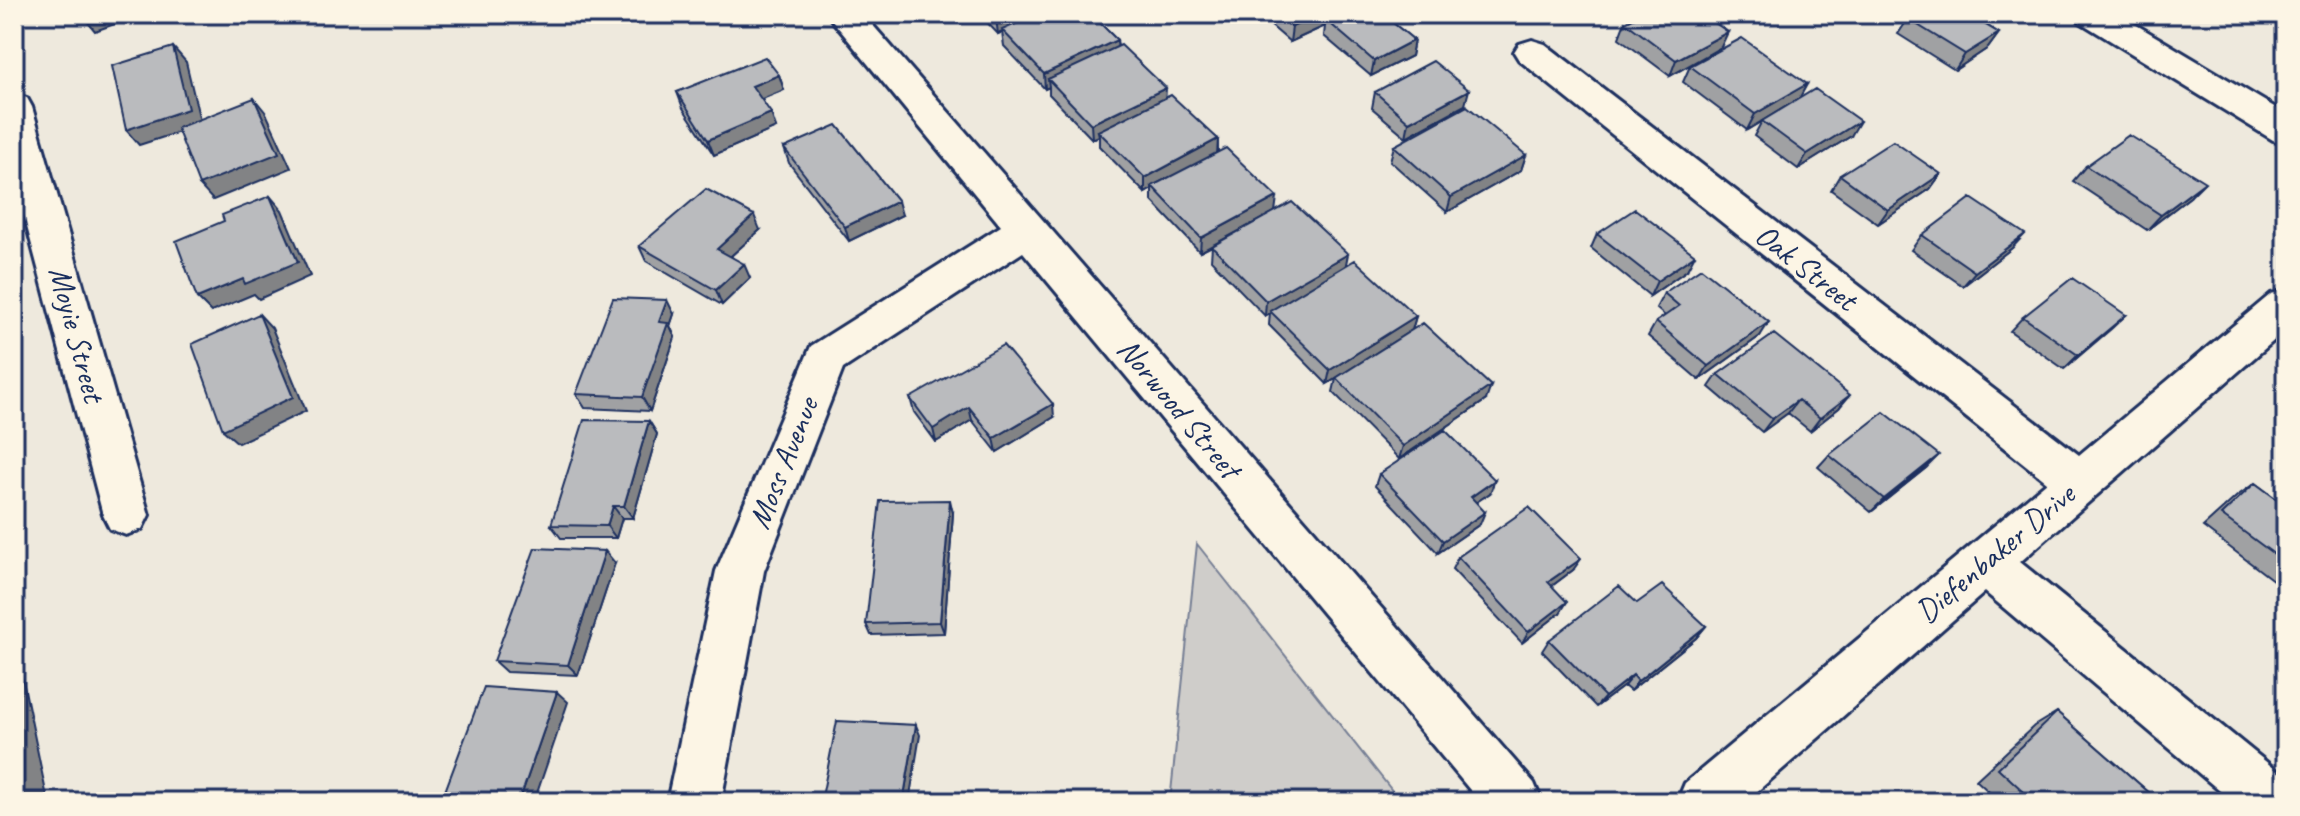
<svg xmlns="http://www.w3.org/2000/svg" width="2300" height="816" viewBox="0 0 2300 816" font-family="Caveat,sans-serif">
<rect width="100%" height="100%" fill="#eee9dd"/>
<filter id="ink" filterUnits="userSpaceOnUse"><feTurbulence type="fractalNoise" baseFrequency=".0125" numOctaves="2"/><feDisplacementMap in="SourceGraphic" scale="16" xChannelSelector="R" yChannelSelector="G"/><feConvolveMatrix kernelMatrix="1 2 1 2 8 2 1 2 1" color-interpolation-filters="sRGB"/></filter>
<g filter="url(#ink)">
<path fill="#cfcdca" stroke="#757e94" stroke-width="2" d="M1197,544L1401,802H1170Z"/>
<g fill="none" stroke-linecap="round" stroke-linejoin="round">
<g stroke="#1b2f5e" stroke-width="6">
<path id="street" d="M827,14H863L1534,783L1542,802H1480L1023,252L843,369L764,571L721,802H667L716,571L811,346L1001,226Z
M2075,14H2118L2286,114V144L2273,140L2080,22Z
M1532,40L1545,44L2079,455L2271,294L2286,290V330L2020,562L2286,778V802H2233L1985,592L1745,802H1677L1685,783L2047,482L1519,60L1514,52L1519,44Z
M14,94L27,98L32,107L149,515L142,529L126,535L110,529L103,515L14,177Z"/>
</g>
<use href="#street" fill="#fcf5e5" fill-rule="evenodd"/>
</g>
<path fill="#a0a1a3" stroke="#1b2f5e" stroke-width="2" d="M979,14H1091L1117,40L1118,47L1165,97L1218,139V153L1275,211L1346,266L1416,316L1412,330L1486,400L1399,459L1333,392L1336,379L1327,384L1269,325L1270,312L1265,316L1211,260L1212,246L1200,252L1152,201V189L1145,193L1099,146V136L1092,139L1049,94V87L1045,89L1004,46L1002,32L998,34Z
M1263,14H1382L1414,40L1411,56L1371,76L1324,36L1325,26L1290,42L1262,18Z
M1594,14H1612L1602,20Z
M2265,14H2286V26Z
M1908,19L1980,21L1999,33L1988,48L1955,70L1898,34Z
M1625,22L1721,47L1670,76L1619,38Z
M1690,66L1807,84L1799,98L1851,136L1798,169L1754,136L1762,121L1747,130L1683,82Z
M779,75L784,90L762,99L776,128L714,155L683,108L677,92Z
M1375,92L1465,105L1406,137L1372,108Z
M1394,146L1526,155L1521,170L1447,212L1390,161Z
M784,148L902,215L849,241L789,163Z
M2086,166L2190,197L2147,230L2073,181Z
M1941,174L1930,189L1878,224L1831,190L1840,175Z
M760,230L731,256L750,278L722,305L646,261L639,246Z
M1597,234L1687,270L1650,296L1591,248Z
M1922,235L2012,248L1963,286L1911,250Z
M1664,293L1760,336L1699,380L1648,336L1656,322L1665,316L1656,308Z
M674,314L670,326L675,337L650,411L585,408L576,394Z
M2126,315L2064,369L2010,331L2023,317Z
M1718,374L1839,408L1810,431L1788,413L1762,432L1709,387Z
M910,398L1054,417L997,452L972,420L936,442L914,412Z
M649,421L657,434L633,518H622L616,538H561L551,525Z
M1829,455L1926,468L1871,512L1818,467Z
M1379,474L1490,493L1476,502L1480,524L1438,553L1375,486Z
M2255,483L2286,506V590L2203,527L2237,496Z
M953,513L944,633L871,635L866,624Z
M1458,557L1573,570L1552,586L1560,613L1522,643L1452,569Z
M615,563L578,675L506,672L494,661Z
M1637,603L1706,626L1696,638L1630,691L1624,686L1596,707L1542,651L1549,640Z
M2057,712L2160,802H2000L1976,780L2034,726Z"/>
<path fill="#828385" stroke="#1b2f5e" stroke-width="2" d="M85,14H143L95,31L82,15Z
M1006,14H1042L998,34L996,18Z
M1319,14H1350L1326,20L1325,26L1290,42L1292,27Z
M1604,14H1612L1602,20Z
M1980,14H1985L1978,24L1974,18Z
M1728,32L1721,47L1670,76L1676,60Z
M1999,33L1988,48L1955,70L1965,54Z
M1117,40L1118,55L1048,79L1049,87L1045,89L1044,74Z
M1414,40L1411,56L1371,76L1374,61Z
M173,47L186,62L201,125L139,145L126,130Z
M779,75L784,90L757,101L752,86Z
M1807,84L1799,99L1747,130L1755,114Z
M1166,88L1165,104L1098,131L1099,136L1092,139L1091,124Z
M1469,90L1465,105L1406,137L1409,122Z
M254,98L266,113L291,168L213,200L199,185Z
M771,113L776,128L714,155L708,140Z
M1860,121L1851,136L1798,169L1807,154Z
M1218,139L1217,155L1152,186V189L1145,193V178Z
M1526,155L1521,170L1447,212L1451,197Z
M1941,174L1930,189L1878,224L1888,210Z
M2205,182L2190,197L2147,230L2161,215Z
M270,196L282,210L310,276L259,299L254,294L211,312L197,298L243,279Z
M1277,197L1275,212L1200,252L1201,238Z
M898,201L902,215L849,241L845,227Z
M754,215L760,230L723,263L717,249Z
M2025,234L2012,248L1963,286L1975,272Z
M1348,254L1345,269L1265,316L1266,301Z
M1695,255L1687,270L1650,296L1657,281Z
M744,264L750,278L722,305L716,290Z
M667,300L674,314L670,326L675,337L650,411L642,397L659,322Z
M259,314L272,328L306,411L238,443L223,430Z
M2126,315L2111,329L2064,369L2078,355Z
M1416,316L1412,330L1327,384L1330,370Z
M1769,322L1760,336L1699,380L1708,366Z
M1491,386L1486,400L1399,459L1403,446Z
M1850,395L1839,408L1810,431L1820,418Z
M1798,400L1788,413L1762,432L1772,419Z
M1053,404L1054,417L997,452L994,438Z
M969,407L972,420L936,442L933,429Z
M649,421L657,434L633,518L624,506Z
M1939,455L1926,468L1871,512L1884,499Z
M1495,480L1490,493L1466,509L1471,497Z
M950,500L953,513L944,633L940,622Z
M613,506L622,518L616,538L607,526Z
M1485,512L1480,524L1438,553L1443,541Z
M605,551L615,563L578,675L568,665Z
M1581,559L1573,570L1541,594L1548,582Z
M1567,602L1560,613L1522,643L1528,632Z
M1706,626L1696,638L1630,691L1638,681Z
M14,637L48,802H14Z
M1633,675L1624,686L1596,707L1605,697Z
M557,692L568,702L534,802H519Z
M916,725L920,735L909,802H903Z"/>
<path fill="#babbbe" stroke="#1b2f5e" stroke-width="2" d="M992,14H1006L996,18Z
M1039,14H1091L1117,40L1044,74L1002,30Z
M1277,14H1319L1292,27Z
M1339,14H1382L1414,40L1374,61L1326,20Z
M1641,14H1702L1728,32L1676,60L1625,22Z
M1916,14H1980L1974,18L1999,33L1965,54L1908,19Z
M1742,38L1807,84L1755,114L1690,66Z
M1121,45L1166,88L1091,124L1048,79Z
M173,47L188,109L126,130L112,66Z
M765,57L779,75L752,86L771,113L708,140L677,92Z
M1433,61L1469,90L1409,122L1375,92Z
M1815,89L1860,121L1807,154L1762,121Z
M1171,95L1218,139L1145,178L1098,131Z
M254,98L279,153L199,185L177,128Z
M1467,106L1526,155L1451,197L1394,146Z
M837,125L898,201L845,227L784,148Z
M2129,135L2205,182L2161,215L2086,166Z
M1893,141L1941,174L1888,210L1840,175Z
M1226,148L1277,197L1201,238L1152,186Z
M706,189L754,215L717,249L744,264L716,290L639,246Z
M270,196L298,262L245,284L243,279L197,298L176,241L224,221L222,215Z
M1971,198L2025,234L1975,272L1922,235Z
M1292,202L1348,254L1266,301L1212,246Z
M1635,209L1695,255L1657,281L1597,234Z
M1355,260L1416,316L1330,370L1270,311Z
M1701,268L1769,322L1708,366L1656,322L1679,306L1664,293Z
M2072,278L2126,315L2078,355L2023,317Z
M613,298L667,300L659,322L668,323L642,397L576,394Z
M259,314L293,397L223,430L192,344Z
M1423,323L1491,386L1403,446L1336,378Z
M1774,334L1850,395L1820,418L1798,400L1772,419L1718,374Z
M1003,345L1053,404L994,438L969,407L933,429L910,398Z
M1884,412L1939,455L1884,499L1829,455Z
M584,420L649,421L624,506H613L607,526L551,525Z
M1445,430L1495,480L1471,497L1485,512L1443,541L1379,474Z
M2255,483L2286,506V563L2221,515Z
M950,500L940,622L866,624L880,501Z
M1529,507L1581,559L1548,582L1567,602L1528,632L1458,557Z
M535,548L605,551L568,665L494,661Z
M1662,585L1706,626L1638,681L1633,675L1605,697L1549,640L1619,586L1637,603Z
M484,687L557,692L519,802H441Z
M2057,712L2160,802H2035L1998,768Z
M837,721L916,725L903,802H821Z
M14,764L19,790L14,792Z"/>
</g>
<g text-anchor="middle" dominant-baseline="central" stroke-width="6" stroke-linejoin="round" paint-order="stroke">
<g font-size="32" fill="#1b2f5e" stroke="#fcf5e5">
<text transform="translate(1806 267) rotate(38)">Oak Street</text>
<text transform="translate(77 334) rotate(75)">Moyie Street</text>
<text transform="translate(1179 408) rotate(50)">Norwood Street</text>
<text transform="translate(783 463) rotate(-68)">Moss Avenue</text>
<text transform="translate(1995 553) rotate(-40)">Diefenbaker Drive</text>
</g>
</g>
<rect width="2300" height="816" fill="none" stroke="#fcf5e5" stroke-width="48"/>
<rect x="24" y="24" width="2252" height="768" fill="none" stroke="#1b2f5e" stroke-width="3" filter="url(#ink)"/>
</svg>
